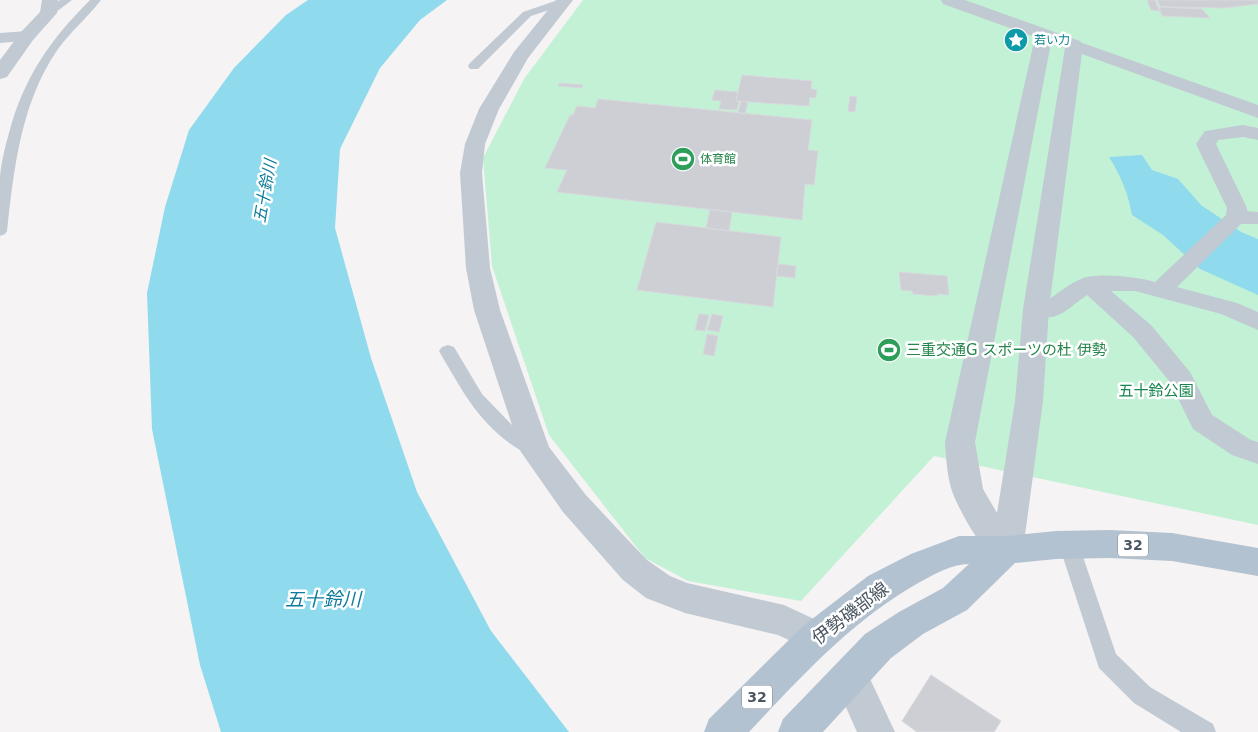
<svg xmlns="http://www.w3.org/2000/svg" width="1258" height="732" viewBox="0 0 1258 732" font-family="'DejaVu Sans','Noto Sans JP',sans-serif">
<rect width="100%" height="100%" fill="#f5f3f3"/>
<path fill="#c3f1d5" d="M583,0H1258V525L934,456L801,601L688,581L645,558L549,435L492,266L483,158L524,79Z"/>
<path fill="#90daee" d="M308,0H447L420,20L380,68L340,149L335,228L371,358L417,492L491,631L569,732H221L200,665L152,429L147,293L165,207L189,130L234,68L286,15Z
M1142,155L1152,170L1178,179L1201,205L1241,232L1258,239V295L1200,269L1163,235L1132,215C1128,193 1121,176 1109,157Z"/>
<path fill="#cdcfd5" stroke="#d7d9de" d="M1147,0H1155L1160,11L1151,10Z
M1157,0H1258V4L1225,8L1172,7L1160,6Z
M1159,7L1202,9L1210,18L1162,16Z
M742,75L812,81L811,89L817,90L816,98L810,97L809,106L736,101Z
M559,83L583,85L582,88L558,86Z
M715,90L738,92L736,101H739L737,110L719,109L721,101L712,100Z
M850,96L857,97L855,112L848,111Z
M598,99L812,120L808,150L818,151L814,185L805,184L802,220L557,192L567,170L545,168L570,115H573L577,106L595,108Z
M741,101L748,102L745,114L738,113Z
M710,209L732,212L729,231L706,228Z
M656,222L781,237L773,307L637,290Z
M778,264L796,266L795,278L776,276Z
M899,272L947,276L949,295L937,294V296L913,294L912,291L901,290Z
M699,314L709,315L705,331L695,330Z
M712,314L723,316L719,332L707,330Z
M707,334L718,336L714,356L703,354Z
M931,675L1001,721L994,732H917L902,721Z"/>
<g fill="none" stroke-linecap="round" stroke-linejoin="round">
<path fill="#c1cad2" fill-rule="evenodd" d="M60,0H72L52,15H44L43,13L44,11Z
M90,0H101C88,17 71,31 58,49C21,102 14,168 7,231L5,234L0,236C0,216 0,197 0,178C1,163 5,147 9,133C24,77 50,40 90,0Z
M558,0H567L568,2L567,4L531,16L478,69H470L468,66L470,63L523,12Z
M448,345L454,347L482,394L512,425L543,446L546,451L543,456C531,460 525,453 515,447C477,421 462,390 439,351L442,347Z
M1069,536L1076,539L1079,545L1116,654L1150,687L1213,724L1216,732H1181L1134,703L1099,668L1059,545L1062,539Z"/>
<path fill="#c1cad2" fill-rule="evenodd" d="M1243,125L1258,128V140L1243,137L1218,140L1216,144L1247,208V211L1258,212V224H1241L1177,287L1237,303L1258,312V330L1221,314L1135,291H1111L1151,325L1190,372L1212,415L1251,440L1258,442V464L1232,455L1193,429L1170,382L1133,337L1087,295C1063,312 1058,323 1028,315L1024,309L1028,303L1036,301L1044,303C1056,295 1068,284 1081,279C1097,272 1138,277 1155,282L1226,215L1227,208L1196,144L1205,131Z"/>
<path fill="#c1cad2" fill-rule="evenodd" d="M42,0H58L57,13L33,40L7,77L0,79V60L21,32L40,12Z
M556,0H573L528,58L499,109L485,144L482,173L490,268L500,310L549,447L585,494L626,538L647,560L670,576L687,583L784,605L829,626L834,637L829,648L816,653L778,635L685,613L646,598L623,580L563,512L521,452L474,310L466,268L460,173L465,144L479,109L514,52Z
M1074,40L1258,105V118L1068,49L1065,45L1068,41Z
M850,659L863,664L895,732H857L832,676L837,664Z"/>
<path fill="#c1cad2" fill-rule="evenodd" d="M941,0H965L1080,41L1083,45L1049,309L1043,401L1023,550L1019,560C1010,563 1005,565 997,560C982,552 956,505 951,488C947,473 946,458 945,442L1035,37L943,4ZM1051,43L1065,48L1023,309L1015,401L997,513L983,489L975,442Z
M27,31L33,32L36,36L33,40L0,43V33Z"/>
<path fill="#b3c2d1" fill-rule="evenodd" d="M1110,530L1172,533L1258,548V576L1172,561L1110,558L1056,559L1015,563L967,610L923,634L891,658L823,732H778L783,719L865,634L899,612L943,588L969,564C952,564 935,574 920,582C852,620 802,676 749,732H704L709,719L803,626L868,576L911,554L959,536H1007L1056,531Z"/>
</g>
<defs>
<g id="sight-disc" transform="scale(1.25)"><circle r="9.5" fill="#0f9aa8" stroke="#fff"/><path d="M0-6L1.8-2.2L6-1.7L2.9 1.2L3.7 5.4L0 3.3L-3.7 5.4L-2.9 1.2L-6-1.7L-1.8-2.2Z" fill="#fff"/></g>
<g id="stadium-disc" transform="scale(1.25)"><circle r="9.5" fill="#2e9e5b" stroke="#fff"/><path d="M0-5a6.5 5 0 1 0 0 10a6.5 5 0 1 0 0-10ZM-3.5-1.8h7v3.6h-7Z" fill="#fff"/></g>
</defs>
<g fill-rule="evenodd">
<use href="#sight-disc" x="1016" y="40"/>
<use href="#stadium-disc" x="683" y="159"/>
<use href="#stadium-disc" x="889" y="350"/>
</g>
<g text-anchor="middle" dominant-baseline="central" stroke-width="5" stroke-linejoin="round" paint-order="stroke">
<g font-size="12" fill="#0d838f" stroke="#fff" text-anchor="start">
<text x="1034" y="40">若い力</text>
</g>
<g font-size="12" fill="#27864d" stroke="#fff" text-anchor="start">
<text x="700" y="159">体育館</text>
</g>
<g fill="#fff" stroke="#808990" stroke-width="1">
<rect x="1118" y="533.5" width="30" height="23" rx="4"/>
<rect x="742" y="685.5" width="30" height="23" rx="4"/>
</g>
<g font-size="14" font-weight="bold" fill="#4a5661">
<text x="1133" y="545">32</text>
<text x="757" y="697">32</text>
</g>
<g font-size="15" fill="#27864d" stroke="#fff" text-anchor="start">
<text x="906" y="350">三重交通G スポーツの杜 伊勢</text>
</g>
<g font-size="15" fill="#17864f" stroke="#fff">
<text x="1156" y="391">五十鈴公園</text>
</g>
<g font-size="16" font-style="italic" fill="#0c7c9b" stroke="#fff">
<text transform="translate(265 191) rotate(-80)">五十鈴川</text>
</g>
<g font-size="18" fill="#4a5661" stroke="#fff">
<text transform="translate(850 613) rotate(-37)">伊勢磯部線</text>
</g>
<g font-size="19" font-style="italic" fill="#0c7c9b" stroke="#fff">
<text x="323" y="599">五十鈴川</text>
</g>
</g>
</svg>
